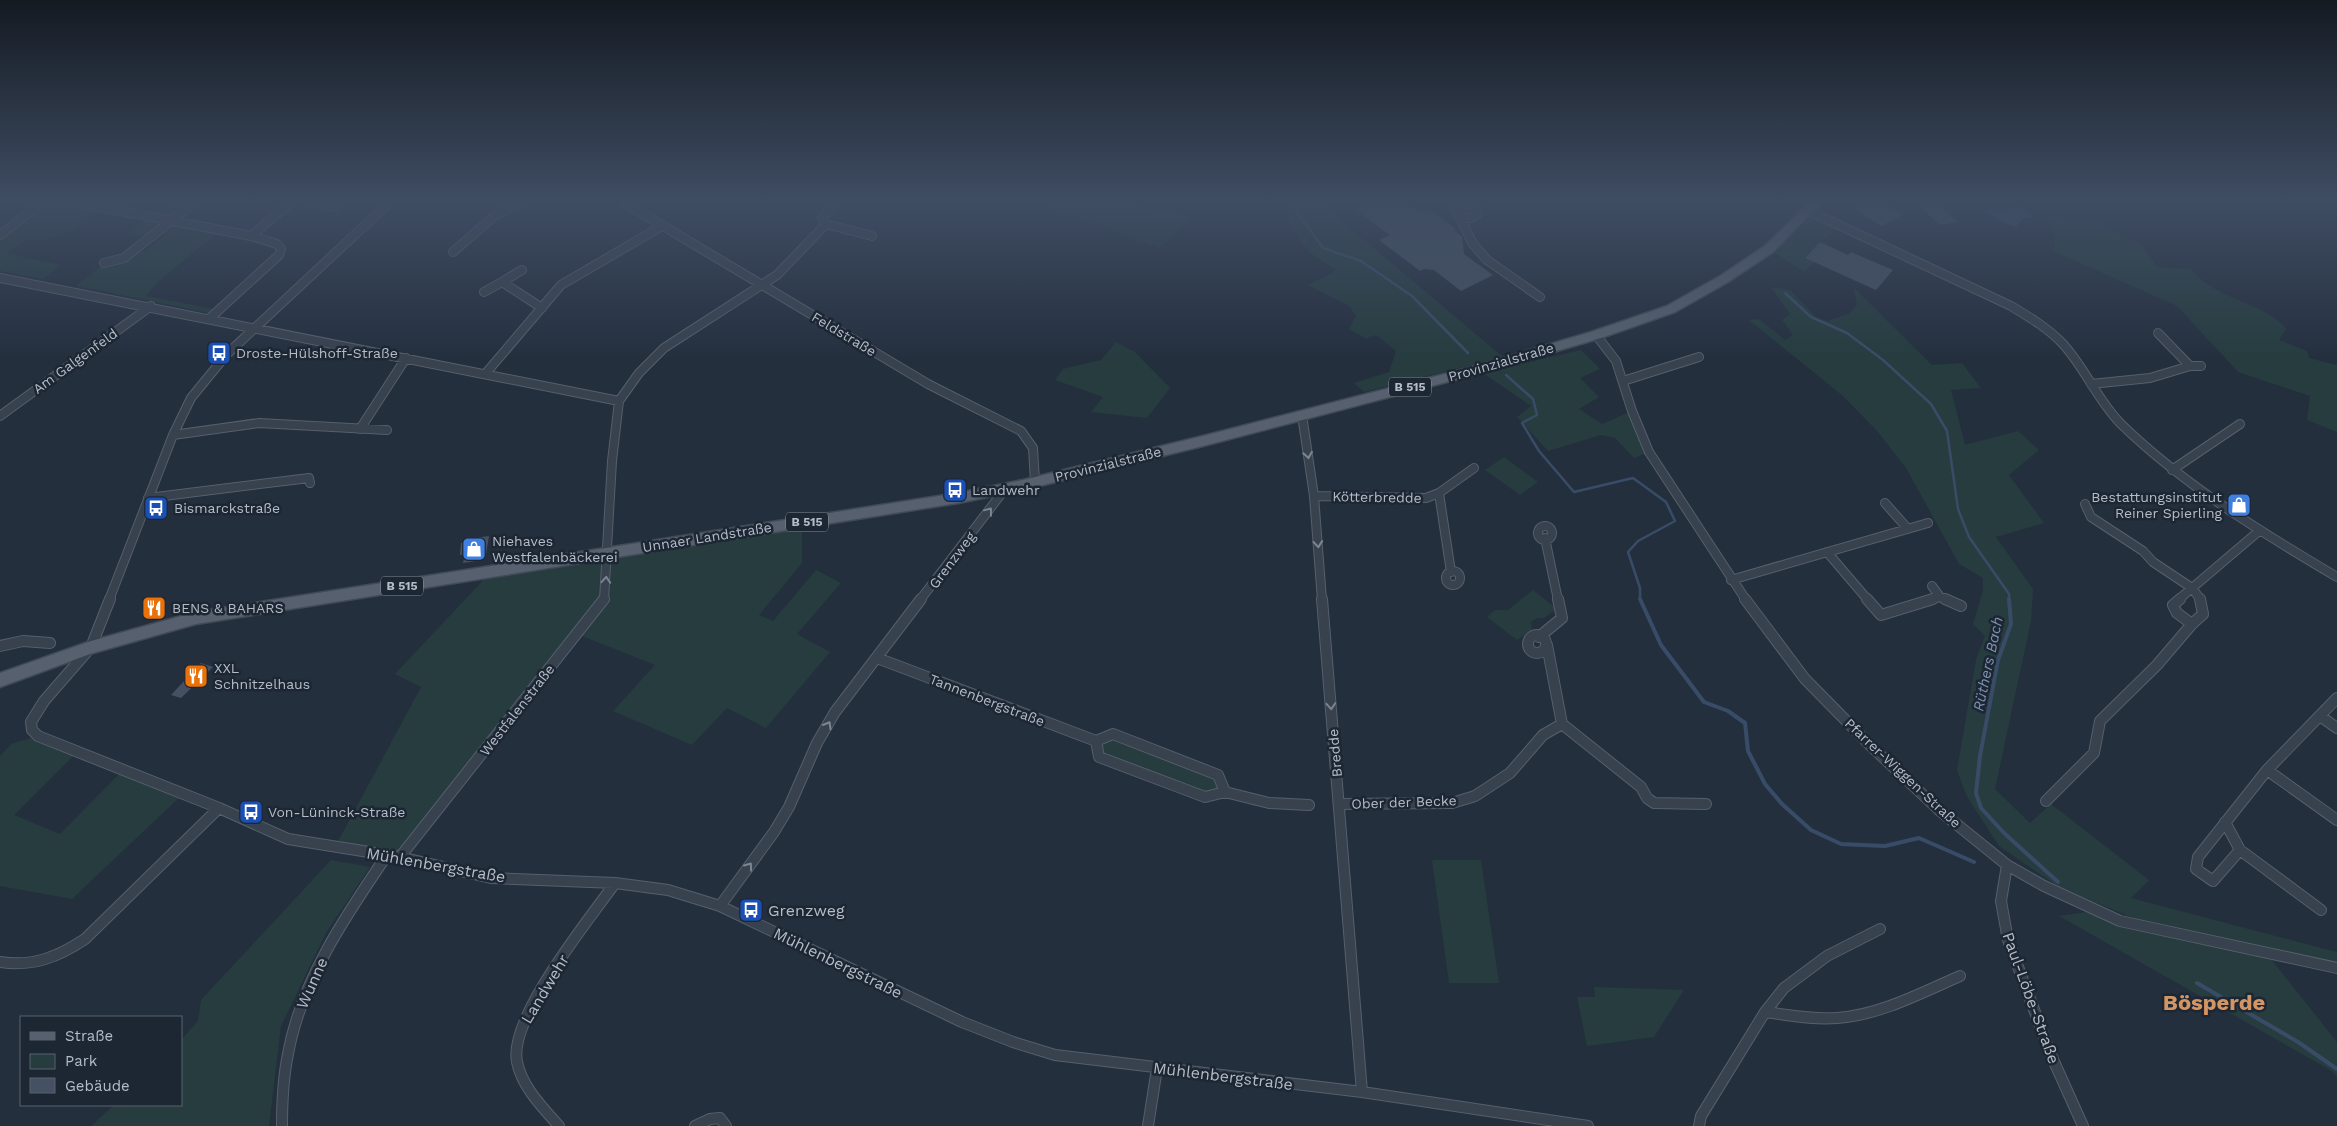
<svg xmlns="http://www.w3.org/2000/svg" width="2337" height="1126" viewBox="0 0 2337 1126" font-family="'Work Sans',sans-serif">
<rect width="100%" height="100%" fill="#242f3e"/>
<path fill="#263c3f" d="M43,202H108C83,222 60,245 25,239L7,253L61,265L43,279L0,271V235Z
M170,202L190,206L149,238L126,234Z
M1035,202H1132L1193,218L1160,248Z
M1288,202H1333L1326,208L1502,356L1511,366L1581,350L1600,369L1580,378L1599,397L1579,409L1602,424L1632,411L1649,452L1634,458L1615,438L1601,435L1548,451L1517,417L1531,406L1471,365L1364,392L1354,383L1389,372L1396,351L1376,335L1366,339L1349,329L1356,316L1349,306L1308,285L1337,270L1310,253L1289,224Z
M1807,210L1839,226L1805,257L1814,262L1804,272L1769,249Z
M2045,216L2100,221L2119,235L2140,243L2157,267L2191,269C2218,302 2266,302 2286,329L2279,340L2307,351L2309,358L2337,365V432L2307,420L2310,396L2238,372L2177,306L2053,251C2058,236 2056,229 2045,216Z
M182,222L220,230L159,281L146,296L219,310L214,314L76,286C95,271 120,247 145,251Z
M1771,287L1790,290L1817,318L1828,321L1850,313L1857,305L1854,288L1932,365L1962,363L1981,388L1951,390L1965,445L2018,431L2039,450L2009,475L2044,523L1996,537L2033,589L2031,621L1995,789L2030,823L2051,804L2149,880L2131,898L2337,952V968L2267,954L2337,1042V1077L2332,1071L2059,916L2099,910L2136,919L2060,888L1999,846L1966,795L1957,770L1976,660L1985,636L1973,624L1983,591V578L1959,564L1906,468L1878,432L1843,396L1749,320L1759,319L1785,340L1793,335L1782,320L1790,314Z
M1116,342L1135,352L1170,388L1147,418L1091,412L1103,397L1055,380L1063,369L1101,360Z
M1504,457L1538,482L1520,495L1485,470Z
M802,523V563L759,615L773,621L816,570L841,583L797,634L830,652L766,728L727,708L692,745L613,711L655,665L577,634L400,857L335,847L421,687L395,674L491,572Z
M1533,590L1557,609L1544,618H1537L1531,622L1532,629L1517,640L1487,617L1495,610H1508Z
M38,736L77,752L14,815L60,834L123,770L183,794L72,899L0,886V756L11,744Z
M1113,737L1216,776L1222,791L1205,795L1102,755L1100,742Z
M331,860L370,867L326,933L281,1026L269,1126H91L114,1105H181V1040L198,1021L201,1000Z
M1432,860H1481L1499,983H1449Z
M1594,987L1684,990L1654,1037L1587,1046L1577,997H1595Z"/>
<path fill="#394c67" d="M2019,206L2033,217L2023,218L2016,227L2002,222L1986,211L2001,212Z"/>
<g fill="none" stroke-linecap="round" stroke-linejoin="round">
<path stroke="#394c67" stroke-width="2.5" d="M1290,202L1323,248L1361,261L1412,296L1468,353
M1785,293L1811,317L1847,333L1883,360L1931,404L1947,431L1958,509L1969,537L2009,594V600
M1506,375L1533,399L1537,415L1522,423L1539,451L1574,492L1633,478L1666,502L1675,521L1638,541L1628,552L1640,588V600"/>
<path stroke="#394c67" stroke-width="4" d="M1640,599L1661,645L1704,702L1728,711L1745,723L1748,751L1765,784L1782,804L1811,830L1841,844L1885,846L1919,838L1974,862
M2009,599L2011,624L1998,660L1980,756L1976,793L1981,808L2004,833L2058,882
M2197,983L2298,1042L2337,1069"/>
</g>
<path fill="#455162" d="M1374,202H1404L1418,212L1427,208L1456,229L1453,230L1462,236L1464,254L1493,275L1461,291L1434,270L1424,269L1420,271L1379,240L1390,235L1356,210Z
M1862,202H1882L1903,215L1881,226L1854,209Z
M1915,202H1936L1958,222L1940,225Z
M1820,242L1848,255L1851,252L1893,270L1876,290L1805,258Z
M489,536L486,554L478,556L476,561L463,563L465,554L460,555L461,543H467V539Z
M201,663L213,667L181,698L171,695Z"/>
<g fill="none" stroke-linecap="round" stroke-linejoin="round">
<g stroke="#565f6c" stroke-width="10">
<path id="street-far1" d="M75,202L251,236L277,244L281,249L279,255L209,319
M311,202L336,207
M623,202L928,384L1021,431L1033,448L1035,482
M1451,202L1459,216L1471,218L1478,214L1477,209L1464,202
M1807,210L2011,306C2029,317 2048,328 2063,344C2085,368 2098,401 2121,424C2185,486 2261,532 2337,577
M1459,216L1473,244L1487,260L1540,297
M826,224L872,236
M0,235L43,202
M251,236L292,202
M453,252L493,217L520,202
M104,263L124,258L195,202
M522,270L502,282L542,308
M0,278L619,401
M484,292L502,282
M2158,333L2190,366
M1596,335L1616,361L1632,411L1649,452L1746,600
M486,373L561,285L662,226
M1623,381L1699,357
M2091,384L2150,378L2190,366H2201
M1302,415L1314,496L1322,600
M0,416L151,306
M360,429L406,358
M173,435L259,423L387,430
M2172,470L2240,424
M1439,493L1451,572
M1314,496L1426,498L1439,493L1474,468
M148,498L309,478L310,483
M1885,503L1908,529
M2085,504L2091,517L2143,551L2153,562L2192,588L2201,600
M1538 533a7 7 0 1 1 14 0a7 7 0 1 1-14 0Z
M1545,538L1558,600
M1827,552L1868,600
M1446 578a7 7 0 1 1 14 0a7 7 0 1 1-14 0Z
M1731,580L1928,523
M1932,586L1940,597
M109,600L173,435L191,398L227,354L390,202
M604,600L612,461L619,401L639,373L664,348L777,275L826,224L822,218L836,202
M920,600L1005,489
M1929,600L1940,597L1948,600
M2178,600L2259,531"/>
</g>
<g stroke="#565f6c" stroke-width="12">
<path id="street" d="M110,599L91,647L44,701L31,722L32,730L38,736L219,808L288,839L400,857L491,878L615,883L668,890L720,906L962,1022L1013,1042L1055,1055L1362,1092L1588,1126
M1322,599L1362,1092
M1745,599L1805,679L1872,747L1939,810L2007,865L2044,886L2120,921L2337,968
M1867,599L1881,615L1933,599
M1945,599L1961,606
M2192,624L2203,614L2200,599
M1528 644a9 9 0 1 1 18 0a9 9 0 1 1-18 0Z
M1539,637L1562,618L1558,599
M0,646L23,641L50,643
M877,658L1096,741
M2320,716L2337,728
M1562,724L1641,787L1647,798L1654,803L1706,804
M1113,734L1218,775L1225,792L1205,797L1099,757L1096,741Z
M2267,770L2337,820
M1225,792L1269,803L1309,805
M2046,801L2094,753L2100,721L2157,665L2192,624L2177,613L2173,605L2180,599
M1339,804L1452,803L1475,796L1510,773L1543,735L1562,724L1547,645
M2225,822L2240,850L2321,910
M2240,850L2213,881L2196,869L2198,857L2267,770L2337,698
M400,857L604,599
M2007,865L2001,901L2008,940L2051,1055L2083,1126
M720,906L774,832L789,807L817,743L835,712L921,599
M0,962C33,967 58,957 85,939L219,808
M1765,1012C1789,1015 1813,1020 1837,1018C1880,1015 1921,993 1960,976
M282,1126C282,1102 283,1078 288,1054C301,981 346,915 387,855
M559,1126C543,1108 522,1087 517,1062C508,1018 589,920 615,883
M695,1126L710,1119L720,1118L726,1126
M1148,1126L1157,1068
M1699,1126L1701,1116L1765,1012L1784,988L1827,956L1880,929"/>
</g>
<g stroke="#414a57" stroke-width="3">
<path id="primary" d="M1810,202H1822L1773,252L1728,282L1675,312L1601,338L1485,372L1203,446L1023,490L958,503L196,624L93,653L0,687V673L91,641L196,612L958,493L1023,480L1203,436L1483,364L1591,332L1667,306L1720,276L1765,246Z"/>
</g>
<use href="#street-far1" stroke="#38414e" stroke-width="8"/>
<use href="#street" stroke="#38414e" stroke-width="10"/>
<use href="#primary" fill="#56606e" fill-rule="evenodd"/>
</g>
<defs><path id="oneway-chevron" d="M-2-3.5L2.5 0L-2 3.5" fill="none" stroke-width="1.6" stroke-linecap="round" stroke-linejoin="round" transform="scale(1.25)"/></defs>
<g stroke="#7c8592">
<use href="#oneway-chevron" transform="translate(1308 455) rotate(81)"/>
<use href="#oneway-chevron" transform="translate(989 511) rotate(-53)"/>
<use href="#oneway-chevron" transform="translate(1318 544) rotate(85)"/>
<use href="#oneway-chevron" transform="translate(606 580) rotate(-86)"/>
<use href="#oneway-chevron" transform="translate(1331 706) rotate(86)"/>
<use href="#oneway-chevron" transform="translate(828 725) rotate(-60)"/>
<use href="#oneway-chevron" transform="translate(749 866) rotate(-54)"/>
</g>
<linearGradient id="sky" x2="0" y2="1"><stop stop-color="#141a22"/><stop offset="0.56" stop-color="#3f4d63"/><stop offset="1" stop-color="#3f4d63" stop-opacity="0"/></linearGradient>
<rect width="2337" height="359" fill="url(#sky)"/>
<defs>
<g id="bus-square" transform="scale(1.25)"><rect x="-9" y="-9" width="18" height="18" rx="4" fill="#1a4fb4" stroke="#1d2633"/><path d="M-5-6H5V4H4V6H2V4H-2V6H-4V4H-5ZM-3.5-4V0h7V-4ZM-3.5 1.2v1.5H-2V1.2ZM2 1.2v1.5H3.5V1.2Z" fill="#fff"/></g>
<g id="shop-square" transform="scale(1.25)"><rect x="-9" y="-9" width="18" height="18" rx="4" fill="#3f7fe0" stroke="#1d2633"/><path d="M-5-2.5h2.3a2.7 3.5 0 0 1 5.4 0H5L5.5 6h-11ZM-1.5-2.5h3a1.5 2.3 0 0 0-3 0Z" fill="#fff"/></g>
<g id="restaurant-square" transform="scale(1.25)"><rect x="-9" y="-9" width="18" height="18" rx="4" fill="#e8710a" stroke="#1d2633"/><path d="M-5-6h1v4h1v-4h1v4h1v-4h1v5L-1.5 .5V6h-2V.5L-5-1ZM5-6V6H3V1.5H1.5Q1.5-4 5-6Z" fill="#fff"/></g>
</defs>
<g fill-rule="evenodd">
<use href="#bus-square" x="219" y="353"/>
<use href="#bus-square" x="955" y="490"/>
<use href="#shop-square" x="2239" y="505"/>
<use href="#bus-square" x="156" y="508"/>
<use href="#shop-square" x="474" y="549"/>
<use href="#restaurant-square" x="154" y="608"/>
<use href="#restaurant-square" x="196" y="676"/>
<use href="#bus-square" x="251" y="812"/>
<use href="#bus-square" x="751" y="910"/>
</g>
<g text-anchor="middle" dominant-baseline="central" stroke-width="5" stroke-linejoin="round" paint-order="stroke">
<g fill="#1d2633" stroke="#878f9c" stroke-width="1">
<rect x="1389" y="377.5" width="42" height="19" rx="4"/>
<rect x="786" y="512.5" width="42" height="19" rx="4"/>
<rect x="381" y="576.5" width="42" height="19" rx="4"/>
</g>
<g font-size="12" font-weight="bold" fill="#b4bcc9">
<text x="1410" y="387">B 515</text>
<text x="807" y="522">B 515</text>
<text x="402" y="586">B 515</text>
</g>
<g font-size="14" fill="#b4bcc9" stroke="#1d2633">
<text transform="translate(844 334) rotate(31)">Feldstraße</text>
<text transform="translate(75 361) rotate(-36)">Am Galgenfeld</text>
<text transform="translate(1501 362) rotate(-16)">Provinzialstraße</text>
<text transform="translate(1108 464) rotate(-14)">Provinzialstraße</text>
<text transform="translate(1377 497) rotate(1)">Kötterbredde</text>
<text transform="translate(707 537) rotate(-9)">Unnaer Landstraße</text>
<text transform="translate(952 560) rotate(-53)">Grenzweg</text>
<text transform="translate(987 700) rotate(21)">Tannenbergstraße</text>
<text transform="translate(517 710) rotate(-52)">Westfalenstraße</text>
<text transform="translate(1335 753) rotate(-95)">Bredde</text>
<text transform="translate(1903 773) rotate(43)">Pfarrer-Wiggen-Straße</text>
<text transform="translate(1404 802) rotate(-2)">Ober der Becke</text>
</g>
<g font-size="14" fill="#b4bcc9" stroke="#1d2633" text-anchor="start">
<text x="236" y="353">Droste-Hülshoff-Straße</text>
<text x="972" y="490">Landwehr</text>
<text x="2222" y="497" text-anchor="end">Bestattungsinstitut<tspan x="2222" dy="16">Reiner Spierling</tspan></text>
<text x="174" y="508">Bismarckstraße</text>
<text x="492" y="541">Niehaves<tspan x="492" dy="16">Westfalenbäckerei</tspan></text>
<text x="172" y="608">BENS &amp; BAHARS</text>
<text x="214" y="668">XXL<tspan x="214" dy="16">Schnitzelhaus</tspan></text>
<text x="268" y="812">Von-Lüninck-Straße</text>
</g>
<g font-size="15" font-style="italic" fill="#7c92b1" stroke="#1d2633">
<text transform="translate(1988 664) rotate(-78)">Rüthers Bach</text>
</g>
<g font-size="16" fill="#b4bcc9" stroke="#1d2633">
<text transform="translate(436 865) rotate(10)">Mühlenbergstraße</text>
<text transform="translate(838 963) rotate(26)">Mühlenbergstraße</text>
<text transform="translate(312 983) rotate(-66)">Wunne</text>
<text transform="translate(545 989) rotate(-59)">Landwehr</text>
<text transform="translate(2031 998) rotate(70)">Paul-Löbe-Straße</text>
<text transform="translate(1223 1076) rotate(7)">Mühlenbergstraße</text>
</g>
<g font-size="16" fill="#b4bcc9" stroke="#1d2633" text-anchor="start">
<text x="768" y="910">Grenzweg</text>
</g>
<g font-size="22" font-weight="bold" fill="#d59563" stroke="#1d2633">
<text x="2214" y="1002">Bösperde</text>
</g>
</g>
<rect x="20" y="1016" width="162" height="90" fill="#1d2633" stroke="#59626f"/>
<rect x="30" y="1032" width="25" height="8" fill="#56606e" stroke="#59626f"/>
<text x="65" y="1041" font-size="15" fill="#b4bcc9">Straße</text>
<rect x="30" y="1054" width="25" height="15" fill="#263c3f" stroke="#59626f"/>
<text x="65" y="1066" font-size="15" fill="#b4bcc9">Park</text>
<rect x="30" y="1078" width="25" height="15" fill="#455162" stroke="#59626f"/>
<text x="65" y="1091" font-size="15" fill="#b4bcc9">Gebäude</text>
</svg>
